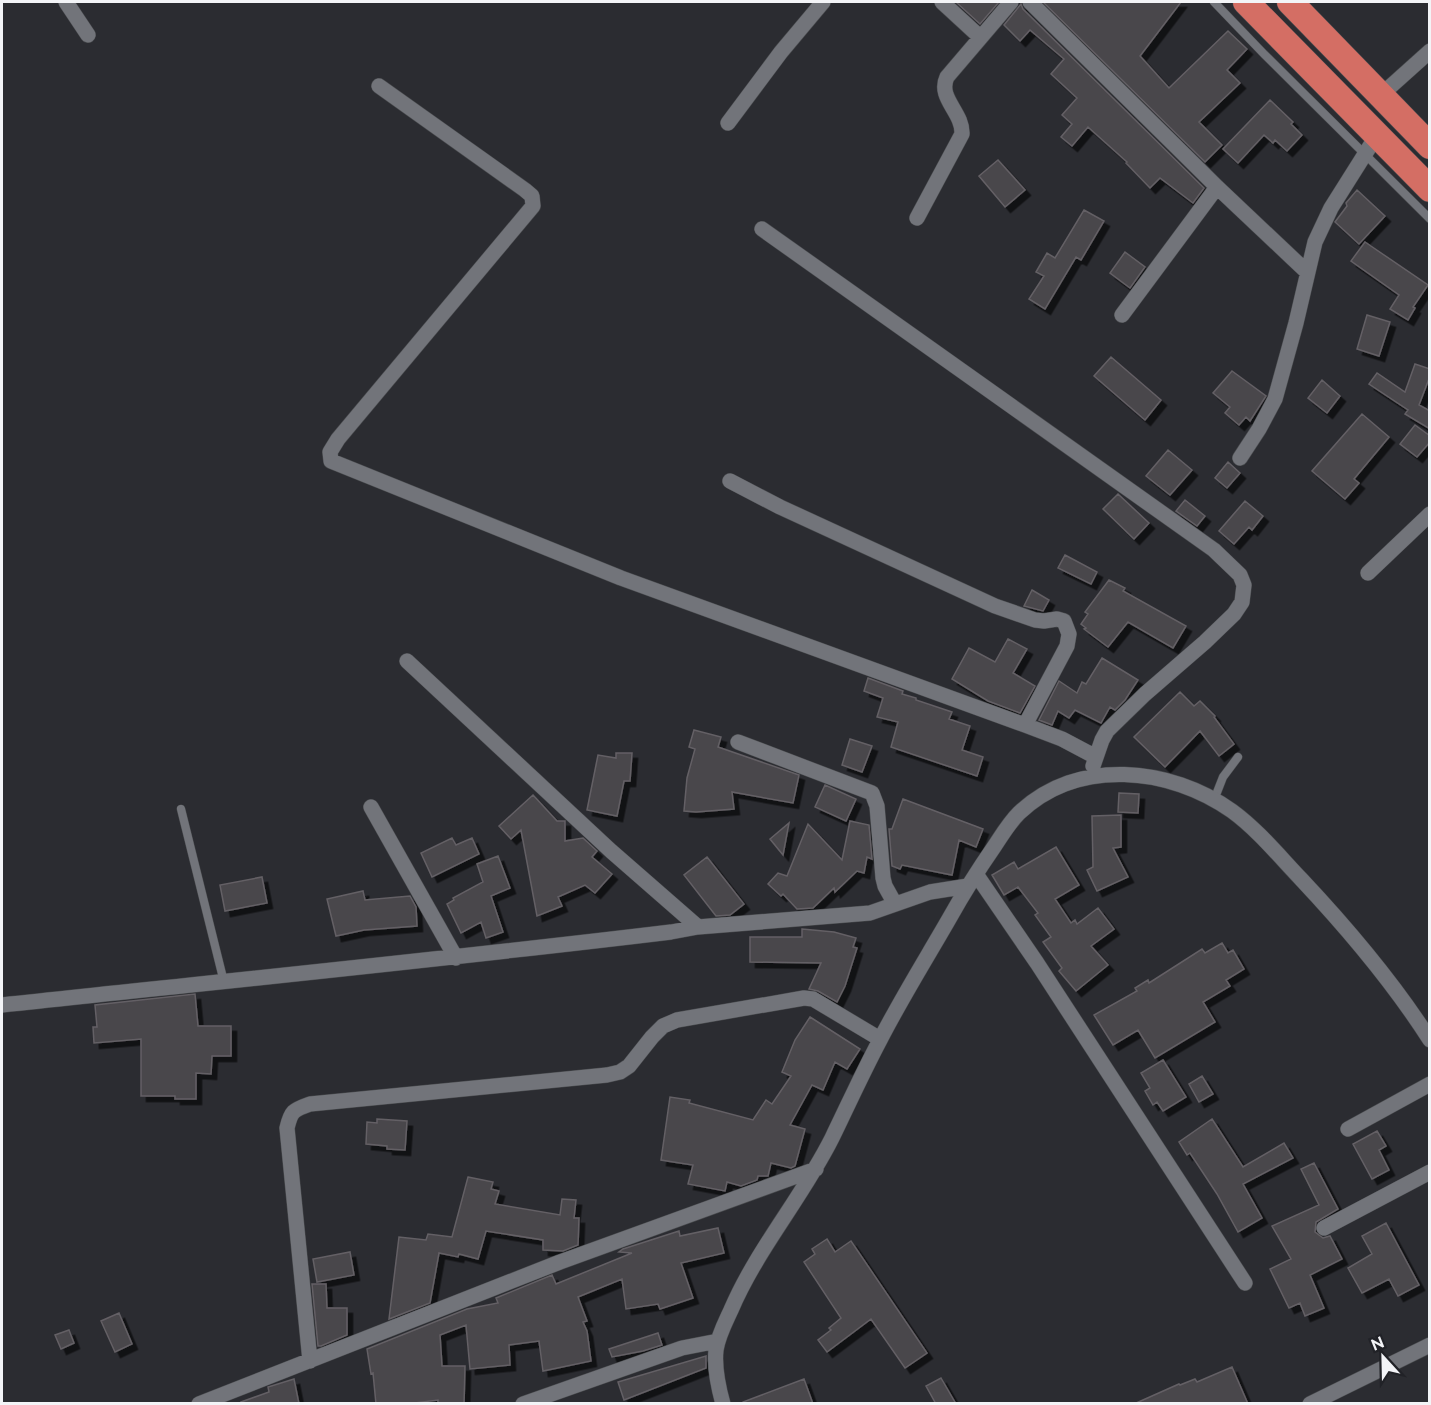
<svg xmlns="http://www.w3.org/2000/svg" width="1431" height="1405" viewBox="0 0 1431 1405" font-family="Raleway,sans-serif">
<defs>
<filter id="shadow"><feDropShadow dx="5.5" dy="5.5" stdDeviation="0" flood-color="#0009"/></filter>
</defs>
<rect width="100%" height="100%" fill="#2b2c31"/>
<path fill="#49464b" stroke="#646065" stroke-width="1.5" filter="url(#shadow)" d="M956,2H999L980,24Z
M1043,2H1181L1140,56L1169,88L1228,31L1247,49L1227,70L1240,83L1199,122L1222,145L1205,162Z
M1021,4L1023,9L1204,188L1193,203L1160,178L1150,188L1126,163L1127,162L1088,127L1072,146L1061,137L1072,124L1062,115L1077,98L1051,74L1064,59L1030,30L1020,41L1004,25Z
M1270,100L1293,122L1291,124L1302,135L1287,151L1275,140L1273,143L1264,135L1238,163L1223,149Z
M998,160L1025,190L1005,207L979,176Z
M1357,190L1385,216L1359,244L1335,222L1347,206L1346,203Z
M1084,210L1104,221L1081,260L1076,257L1045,309L1029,299L1044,276L1036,272L1047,253L1055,258Z
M1365,242L1428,285L1413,307L1415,308L1408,320L1390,309L1399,295L1351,261Z
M1125,252L1145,267L1130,288L1110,273Z
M1367,315L1390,322L1379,356L1357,349Z
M1111,357L1161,400L1145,420L1094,376Z
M1415,364L1430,369V376L1419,405L1430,411V429L1405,414L1408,410L1369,384L1377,373L1405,392Z
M1232,371L1266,396L1250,421L1246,417L1239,425L1225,413L1230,407L1213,393Z
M1322,380L1340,396L1327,413L1308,398Z
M1362,414L1389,437L1354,479L1359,483L1345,499L1312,471Z
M1415,425L1430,436V442L1417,457L1400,444Z
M1168,450L1192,470L1170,495L1146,476Z
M1228,462L1240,473L1227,488L1215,478Z
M1118,494L1149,523L1134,539L1103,509Z
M1185,500L1205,516L1197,526L1176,511Z
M1245,501L1263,516L1252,530L1249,527L1234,544L1219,531Z
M1065,555L1097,572L1091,584L1058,568Z
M1109,580L1125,588L1123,591L1186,626L1173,648L1128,622L1108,647L1084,629L1086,628L1081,624L1088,614L1085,612Z
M1032,590L1049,600L1043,611L1024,606Z
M1008,639L1027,649L1013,673L1035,686L1020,713L988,701L952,679L969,648L995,662Z
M1102,658L1138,680L1125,700L1115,710L1110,707L1101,723L1075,710L1069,718L1058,711L1052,725L1039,720L1059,681L1077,693L1082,682L1086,684Z
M868,678L903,691L902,694L916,698V700L952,712L949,719L970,726L962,750L983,757L977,776L891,747L898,722L877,717L883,698L864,691Z
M1180,692L1194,706L1200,701L1215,716L1214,717L1234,744L1219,756L1200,731L1165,767L1134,737Z
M694,730L721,737L718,747L799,775L793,803L732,792L734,809L696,812L684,811L687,778L695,749L689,747Z
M850,739L872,746L862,772L842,765Z
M616,753H632L630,781H624L617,816L587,810L598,755L616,758Z
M825,785L856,799L846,821L815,807Z
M1119,793L1139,794L1138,813L1118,812Z
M533,795L557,821H565V841L583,838L597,851L592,857L612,874L595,893L585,885L558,897L562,906L537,916L521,830L511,839L499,826Z
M903,799L983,829L976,847L959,840L952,875L902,865L900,869L892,866L889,829H892Z
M1121,815V847L1113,848L1128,877L1097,891L1087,870L1093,867L1092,816Z
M850,821L869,825L872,859L867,857L864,873L857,871L835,892L834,888L813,908L797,909L783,894L781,896L768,884L778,873L787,876L808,824L842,860Z
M789,823L783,855L770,839Z
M452,838L456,845L472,838L479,854L432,877L421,853Z
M1056,847L1079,885L1055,899L1071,923L1075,920L1077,924L1098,908L1114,929L1091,946L1108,965L1076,991L1059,971L1062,968L1043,942L1051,937L1035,915L1038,913L1018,887L1004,895L992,875L1014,862L1018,869Z
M498,856L510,888L491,896L503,932L486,938L481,922L461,933L447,904L454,900L453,898L483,882L477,864Z
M707,857L744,904L730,915L716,916L684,875Z
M262,877L267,903L225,911L220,885Z
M363,891L365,900L410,896L416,907L417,926L364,930L336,936L327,899Z
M802,929L834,932L856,938L853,947L857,948L845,986L837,1002L818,991L809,989L821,963L750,962V937H802Z
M1222,943L1228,953L1233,950L1244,969L1226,980L1230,986L1203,1002L1215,1022L1155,1058L1138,1030L1113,1045L1094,1015L1137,991L1135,988L1148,980L1149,983L1202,949L1205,953Z
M195,994L198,1026H231V1056H212L211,1074L196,1073V1099H175V1096H141V1039L94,1043L93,1027H97L95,1005Z
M810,1017L860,1049L847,1069L835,1062L823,1090L812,1085L790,1125L805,1129L795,1166L791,1168L771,1163L768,1176H758L757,1180L741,1186L727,1182L725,1191L688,1184L693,1165L661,1160L670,1097L690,1100L689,1103L753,1120L766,1100L772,1104L791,1076L782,1072L795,1040Z
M1163,1060L1186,1097L1163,1111L1157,1102L1153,1105L1145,1091L1150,1088L1141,1073Z
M1202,1076L1213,1094L1199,1102L1189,1084Z
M377,1119L407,1121L405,1150L387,1149V1146L366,1144L367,1122L377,1123Z
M1212,1119L1243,1167L1284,1143L1293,1158L1243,1184L1262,1218L1238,1232L1217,1194L1190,1153L1187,1155L1179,1142Z
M1377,1131L1386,1146L1379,1150L1389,1170L1372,1179L1353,1144Z
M1314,1163L1338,1209L1316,1222L1315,1232L1323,1238L1330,1236L1342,1259L1310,1275L1324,1308L1305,1316L1300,1303L1289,1308L1270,1269L1291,1259L1272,1226L1319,1205L1301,1169Z
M468,1177L493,1182L491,1189L499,1191L495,1204L560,1215L562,1199L576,1200L574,1218H579L578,1245L563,1251L543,1250V1240L486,1231L478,1259L459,1254L458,1257L439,1253L430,1303L389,1319L399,1237L426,1240L428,1234L452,1237Z
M1386,1223L1419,1285L1398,1296L1389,1279L1362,1293L1348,1268L1372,1254L1362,1236Z
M718,1228L724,1253L681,1263L693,1298L660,1309L658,1304L626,1309L622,1279L578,1297L587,1321L583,1322L587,1331L591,1361L543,1371L539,1341L509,1345L510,1365L470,1369L466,1325L440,1335L442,1366H465L464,1404H438V1400L406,1404H376L373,1373L371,1374L367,1349L467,1309L498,1303L496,1298L552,1275L556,1284L632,1253L619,1252L623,1249L679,1231L680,1236Z
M827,1239L835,1252L851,1241L927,1353L905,1368L871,1319L827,1352L818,1340L831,1330L829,1328L841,1318L804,1262L815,1254L812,1249Z
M350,1252L354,1275L317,1282L313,1259Z
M312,1284H326L327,1308H347V1335L321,1346H318Z
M119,1313L132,1344L115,1352L101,1321Z
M69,1330L74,1343L61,1349L55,1335Z
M658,1333L662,1345L643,1351L612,1357L609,1349Z
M706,1356V1368L624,1400L618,1382Z
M1232,1367L1248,1404H1134L1179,1384L1180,1385L1195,1379L1197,1382Z
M941,1378L956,1404H936L926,1386Z
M294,1379L299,1404H242L241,1402L269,1392L268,1387Z
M804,1379L813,1404H743V1402Z"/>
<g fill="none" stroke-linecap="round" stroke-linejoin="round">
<g stroke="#494b4e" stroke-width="9">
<path id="service" d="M1214,2L1264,54L1430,219
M1214,800L1223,777L1238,757
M181,809L224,982"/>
</g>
<g stroke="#494b4e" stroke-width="16">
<path id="minor" d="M66,2L88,35
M942,2L980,37
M1030,2L1217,187L1307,272
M379,86L525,190L532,196L533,206L338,439L330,452L331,461L621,578L1025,725L1062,739L1096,757
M1381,95L1430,51
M728,123L781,52L823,2
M917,218L962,134C963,112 937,98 947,77L1011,2
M762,229L1214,550L1240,575L1244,585L1242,602L1234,614L1205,642L1145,694L1107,731L1102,740L1093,766
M1122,315L1217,187
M1240,458L1259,429L1275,399L1296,323L1315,242L1331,208L1377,135
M730,481L780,507L995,606L1035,620L1044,621L1057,619L1064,621L1069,634L1067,646L1025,725
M1368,573L1430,514
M407,661L611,851L698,927
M738,742L872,793L877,806L883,878L885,886L895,904
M371,807L456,958
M976,874L1037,963L1245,1283
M2,1005C225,981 448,959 671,932L698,927L870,913L930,892L968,886
M1348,1129L1430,1084
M1324,1228L1430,1172
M310,1361L287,1128C291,1111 293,1110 310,1104L607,1075L620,1072L629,1066L652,1037L663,1026L677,1020L804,998L813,999L880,1039
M199,1404L560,1262L816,1169
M523,1404L682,1348L718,1341
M723,1404C718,1386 714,1368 716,1350C718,1336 725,1323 731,1310C757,1249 802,1198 832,1138C848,1105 863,1072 880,1040C901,999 926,959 949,919C963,894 978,870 994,847C1002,835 1009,823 1019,813C1078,757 1170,767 1232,811C1258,830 1279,856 1301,879C1348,929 1393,982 1430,1040
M1310,1404L1430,1345"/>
</g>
<g stroke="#494b4e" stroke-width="27">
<path id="trunk" d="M1246,2L1430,189
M1290,2L1430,146"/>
</g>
<use href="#service" stroke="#72747a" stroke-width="8"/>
<use href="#minor" stroke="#72747a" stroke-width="15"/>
<use href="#trunk" stroke="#d46e64" stroke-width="26"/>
</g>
<rect width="1431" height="1405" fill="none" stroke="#f3f4f7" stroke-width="6"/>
<g transform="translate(1383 1357) rotate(338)" stroke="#212227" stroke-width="4.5" paint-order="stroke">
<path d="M0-4.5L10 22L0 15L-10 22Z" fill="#f3f4f7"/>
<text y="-9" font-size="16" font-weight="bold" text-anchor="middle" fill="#f3f4f7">N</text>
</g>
</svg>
